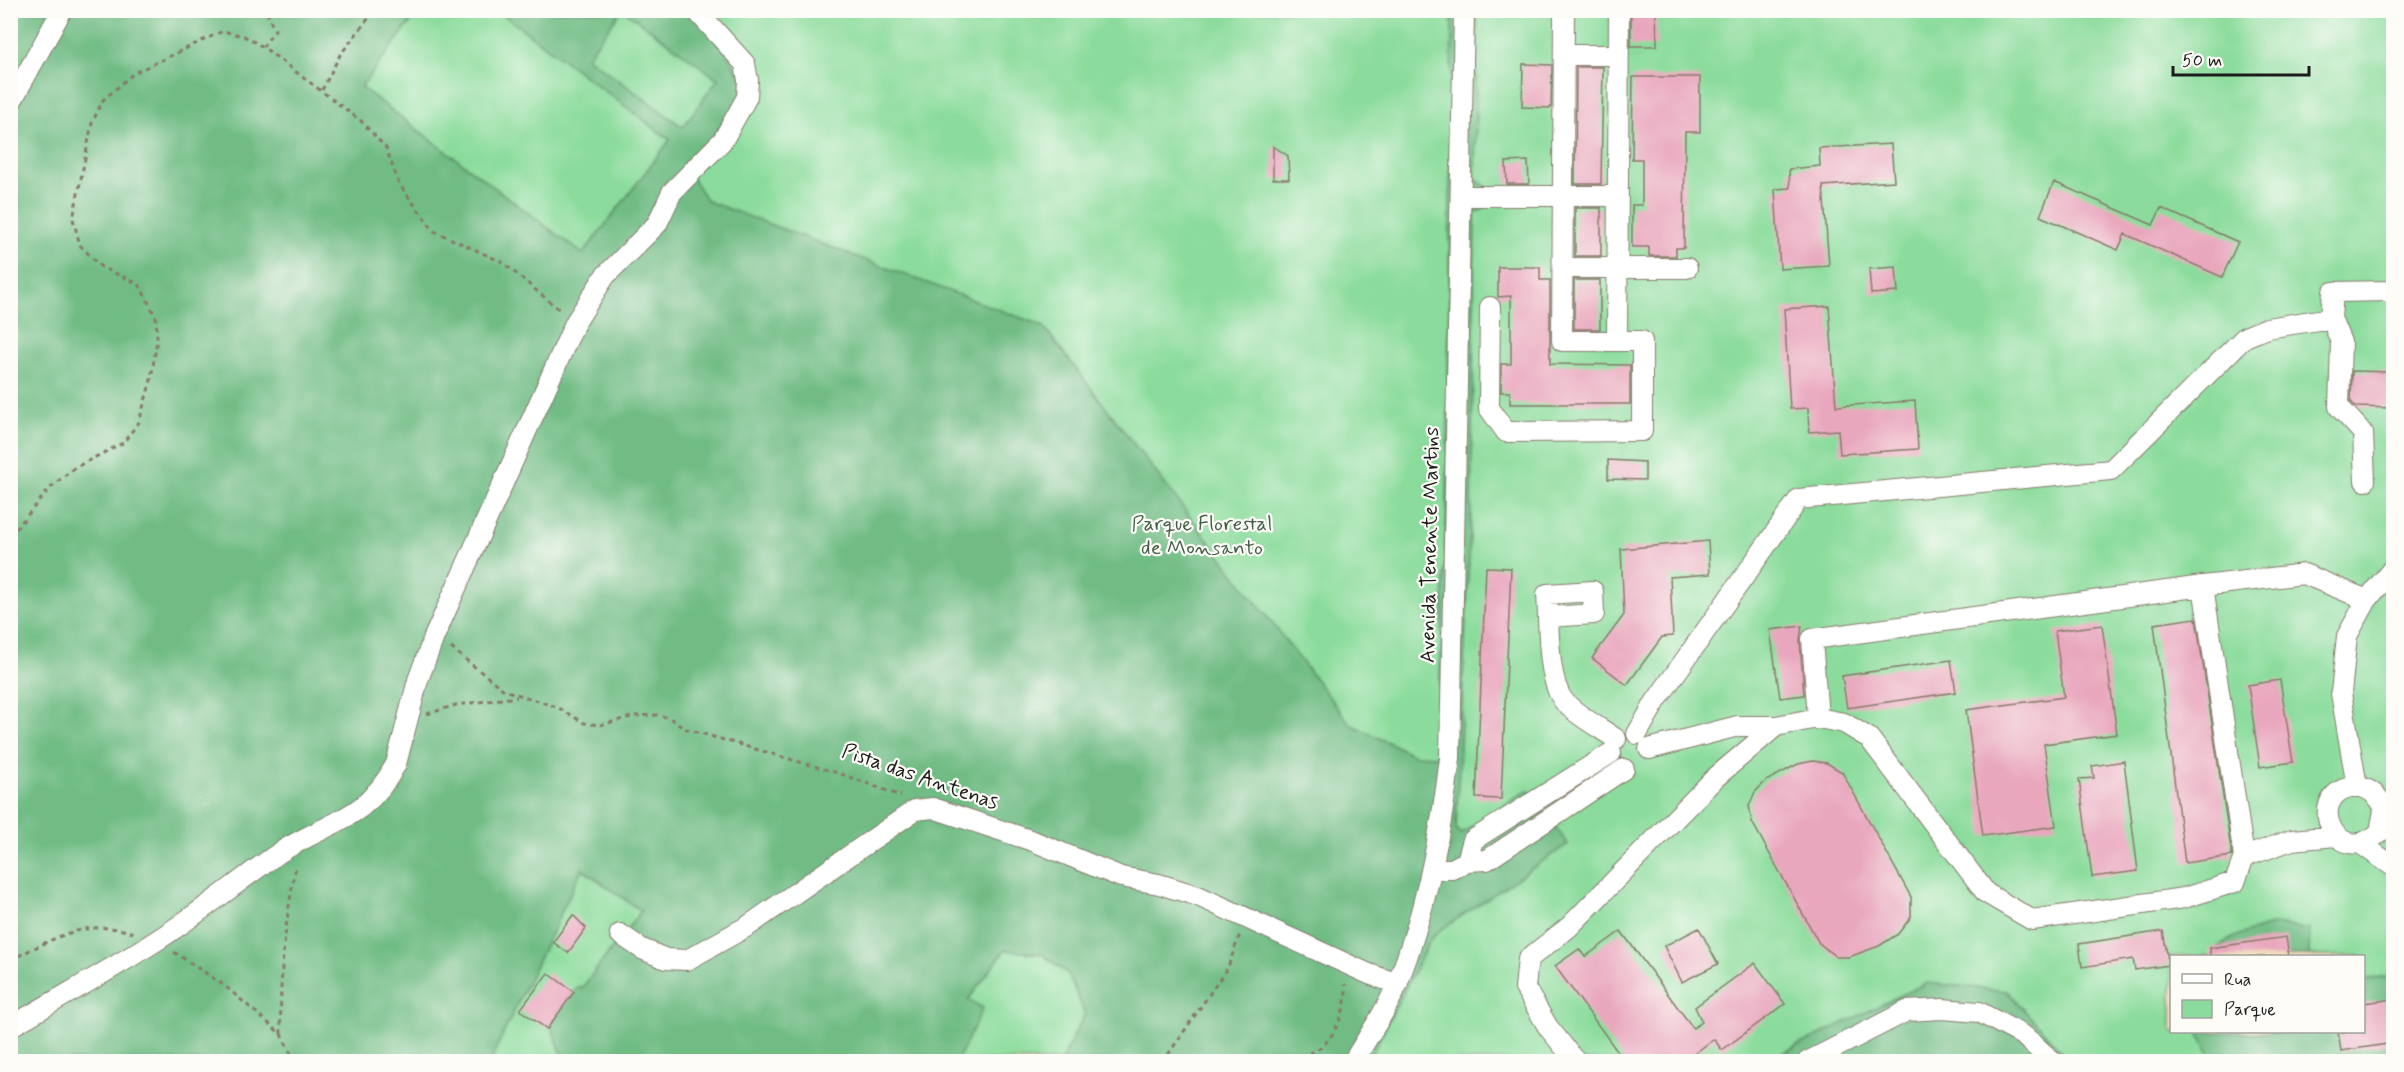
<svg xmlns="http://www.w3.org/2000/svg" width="2404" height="1072" viewBox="0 0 2404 1072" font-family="Mynerve,sans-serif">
<rect width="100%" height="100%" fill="#fdfcf7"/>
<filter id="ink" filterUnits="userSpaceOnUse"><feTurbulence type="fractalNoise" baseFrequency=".0167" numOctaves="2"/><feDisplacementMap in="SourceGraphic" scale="12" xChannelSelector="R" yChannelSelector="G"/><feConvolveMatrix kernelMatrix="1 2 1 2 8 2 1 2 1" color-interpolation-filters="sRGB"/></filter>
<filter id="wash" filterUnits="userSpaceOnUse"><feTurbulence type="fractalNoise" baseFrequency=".008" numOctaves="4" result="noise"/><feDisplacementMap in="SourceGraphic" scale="24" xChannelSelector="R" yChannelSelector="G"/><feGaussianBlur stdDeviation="1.35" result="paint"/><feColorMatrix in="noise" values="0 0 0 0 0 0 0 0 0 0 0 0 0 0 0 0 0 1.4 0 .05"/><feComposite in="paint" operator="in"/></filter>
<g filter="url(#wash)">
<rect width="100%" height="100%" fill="#f1daba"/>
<path fill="#8bdc9c" stroke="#547c5c" stroke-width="1.5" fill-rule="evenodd" d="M10,11H2393V1061H11ZM2172,956H2364V1032H2172Z"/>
<path fill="#70bc84" stroke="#466c50" stroke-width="1.5" d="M10,11H419L361,87L583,254L670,140L498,11H621L587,57L683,127L718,79L625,11H696L704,17L748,88L689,173L707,201L1043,326L1350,724L1414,755L1437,756L1447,504L1452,11H1477L1475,180C1494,186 1494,208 1475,212L1471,513L1456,828L1461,834L1528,790L1568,844L1438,932L1429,942L1368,1061H1061L1085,1014L1068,974L1042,954L1005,950L968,1000L983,1008L957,1061H565L550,1024L577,987L581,989L641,911L582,869L492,1057L497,1061H11Z
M2275,924L2310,930L2309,956H2211C2221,937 2255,930 2275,924Z
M2393,975V1061H2213L2198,1032H2364V980Z
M1926,983L2007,991L2070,1061L1764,1062Z"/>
<g id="blocks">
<path fill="#e9a7be" d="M1631,10H1656L1657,46H1631Z
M1523,64L1552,65L1551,108L1522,107Z
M1576,67H1603L1601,184H1575Z
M1633,77H1700V132H1685L1684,248H1676V256H1649V247H1632V205H1642V159H1632Z
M1891,144L1894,181L1823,186L1829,266L1780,269L1775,189L1790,188L1789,169L1820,166L1819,148Z
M1273,146L1288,156L1289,179H1273Z
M1528,161L1529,184H1507L1506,162Z
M2054,182L2153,225L2161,208L2238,242L2222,277L2125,234L2118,250L2040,216Z
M1575,208H1601V256H1575Z
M1498,267H1540V280H1550V364L1630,365V404H1510V392H1501V364H1511V296L1498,297Z
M1896,267L1898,292L1871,294L1869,269Z
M1574,280H1600V329H1574Z
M1829,306L1836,406L1915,401L1918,449L1840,454L1838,430L1809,432L1808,408L1790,409L1784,309Z
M2352,371L2394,372V408L2356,407L2351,402Z
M1608,460L1645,462V480L1608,479Z
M1708,541L1710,574L1670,577L1673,636L1662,637L1627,685L1592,658L1624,615L1621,549Z
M1486,567L1511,568L1501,799L1476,798Z
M2196,618L2232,856L2185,863L2154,624Z
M2102,625L2117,734L2044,744L2056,826L1983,836L1966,710L2064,697L2055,631Z
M1802,626L1800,640L1804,695L1780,698L1770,630Z
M1951,660L1956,692L1847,708L1842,676Z
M2280,680L2293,762L2260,767L2248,685Z
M1813,761L1827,763L1842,772L1911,897V917L1898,934L1879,946L1849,957H1836L1819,943L1752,822L1749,806L1755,792L1766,781L1798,764Z
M2124,761L2138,871L2092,877L2079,779L2094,778L2092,766Z
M573,915L586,928L568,953L553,942Z
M1699,928L1718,964L1682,982L1664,946Z
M1621,931L1693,1028L1702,1022L1695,1007L1755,963L1785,1004L1722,1050L1714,1039L1683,1062H1625L1555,966L1579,949L1585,957Z
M2163,931L2169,965L2135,970L2133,959L2082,967L2079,944Z
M2286,937L2289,957H2210V948Z
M548,973L574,992L547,1029L520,1010Z
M2394,999V1043L2341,1051L2338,1032H2364V1003Z"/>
</g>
</g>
<g filter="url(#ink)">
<use href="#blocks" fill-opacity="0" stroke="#867b6b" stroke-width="1.5"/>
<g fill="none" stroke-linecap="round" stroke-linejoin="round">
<g stroke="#867b6b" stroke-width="22">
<path id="minor" d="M1564,10L1562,341H1617L1619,10
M1564,55H1618
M10,104L62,10
M1461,196H1618
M1563,268H1687
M1490,307L1489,408L1506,432L1642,431V341H1617
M2331,318L2341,342L2339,407L2363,433L2365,481
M2203,586L2304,574L2367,600
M1549,617L1594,614L1593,591L1547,594C1549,622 1547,678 1563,700C1574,714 1602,729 1616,739
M1637,734L1656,701L1799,499L2111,470L2245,337L2267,328L2331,318L2333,292L2394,291
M1649,749L1738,726H1776
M1611,753L1473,840L1467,861L1487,860L1624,769
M2357,787L2341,693L2347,636L2367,600L2394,567
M2384,810L2380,832C2336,872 2304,796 2351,787C2360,786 2370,789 2376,796C2384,803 2387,815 2394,824
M2361,844L2394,867
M2244,857L2292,840L2336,836
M1433,869H1452L1467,861
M620,934L642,949L666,959L687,960L748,926L915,810L933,808L1033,841L1121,877L1159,884L1198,896L1369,974L1398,984
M10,1027C59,998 109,971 156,941C199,914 238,881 279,853C328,821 366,821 396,764L418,680L434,637L575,323L605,276L657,224L672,192L723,140L747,97L748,80L745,64L696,10
M1353,1062C1368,1036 1388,1009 1398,982C1426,910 1441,834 1450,758L1464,10
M1576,1062L1548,1027L1525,988L1528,959L1569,927L1716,777L1776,726L1818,718L1844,723L1869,738L1986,893L2032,920L2184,898L2235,882L2244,857L2203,586L1812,639L1818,718
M1807,1062L1907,1011L1942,1009L1979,1012L2024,1036L2053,1062"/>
</g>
<path stroke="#867b6b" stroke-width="3" stroke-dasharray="4.5 4.5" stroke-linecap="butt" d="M263,47L275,30L268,16L269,10
M322,90L340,55L375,10
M10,536L50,488L74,468L123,443L139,422L151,380L157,339L156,317L139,284L101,267L80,245L73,219L92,123L103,100L134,73L223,31L244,36L263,47L361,121L386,148L399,184L434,231L502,262L561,311
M451,648L504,690L557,707L584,723L600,725L635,716L657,715L670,718L683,728L841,774L901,796
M427,714L456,705L517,697
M174,952L225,986L281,1034L295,1062
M10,960C52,940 86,917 133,933
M281,1034C279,971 285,926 296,865
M1163,1062L1228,967L1240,934
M1294,1062C1300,1055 1307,1055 1315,1051C1334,1042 1350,1003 1345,984"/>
<use href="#minor" stroke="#fff" stroke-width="20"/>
</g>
</g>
<g text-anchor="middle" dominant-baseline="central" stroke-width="4.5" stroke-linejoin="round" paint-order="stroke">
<g font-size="21" fill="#435f49" stroke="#fdfcf7">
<text x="1202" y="524">Parque Florestal<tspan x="1202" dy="24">de Monsanto</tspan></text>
</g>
<g font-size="21" fill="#1c1c1c" stroke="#fdfcf7">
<text transform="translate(1430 545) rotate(-89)">Avenida Tenente Martins</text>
<text transform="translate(920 777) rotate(19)">Pista das Antenas</text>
</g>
</g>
<rect width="2404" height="1072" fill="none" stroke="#fdfcf7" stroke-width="36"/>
<rect x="2170" y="955" width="195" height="78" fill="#fdfcf7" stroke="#a3a29f" stroke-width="1.5"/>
<rect x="2182" y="974" width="30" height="9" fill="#ffffff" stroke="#a3a29f" stroke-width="1.5"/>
<text x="2224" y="985" font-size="18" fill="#1c1c1c">Rua</text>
<rect x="2182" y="1000" width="30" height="18" fill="#8bdc9c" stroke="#a3a29f" stroke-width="1.5"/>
<text x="2224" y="1015" font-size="18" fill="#1c1c1c">Parque</text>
<path d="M2173 66v9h136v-9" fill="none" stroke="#1c1c1c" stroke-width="3"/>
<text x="2182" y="66" font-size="18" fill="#1c1c1c" stroke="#fdfcf7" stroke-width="4.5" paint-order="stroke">50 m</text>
</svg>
